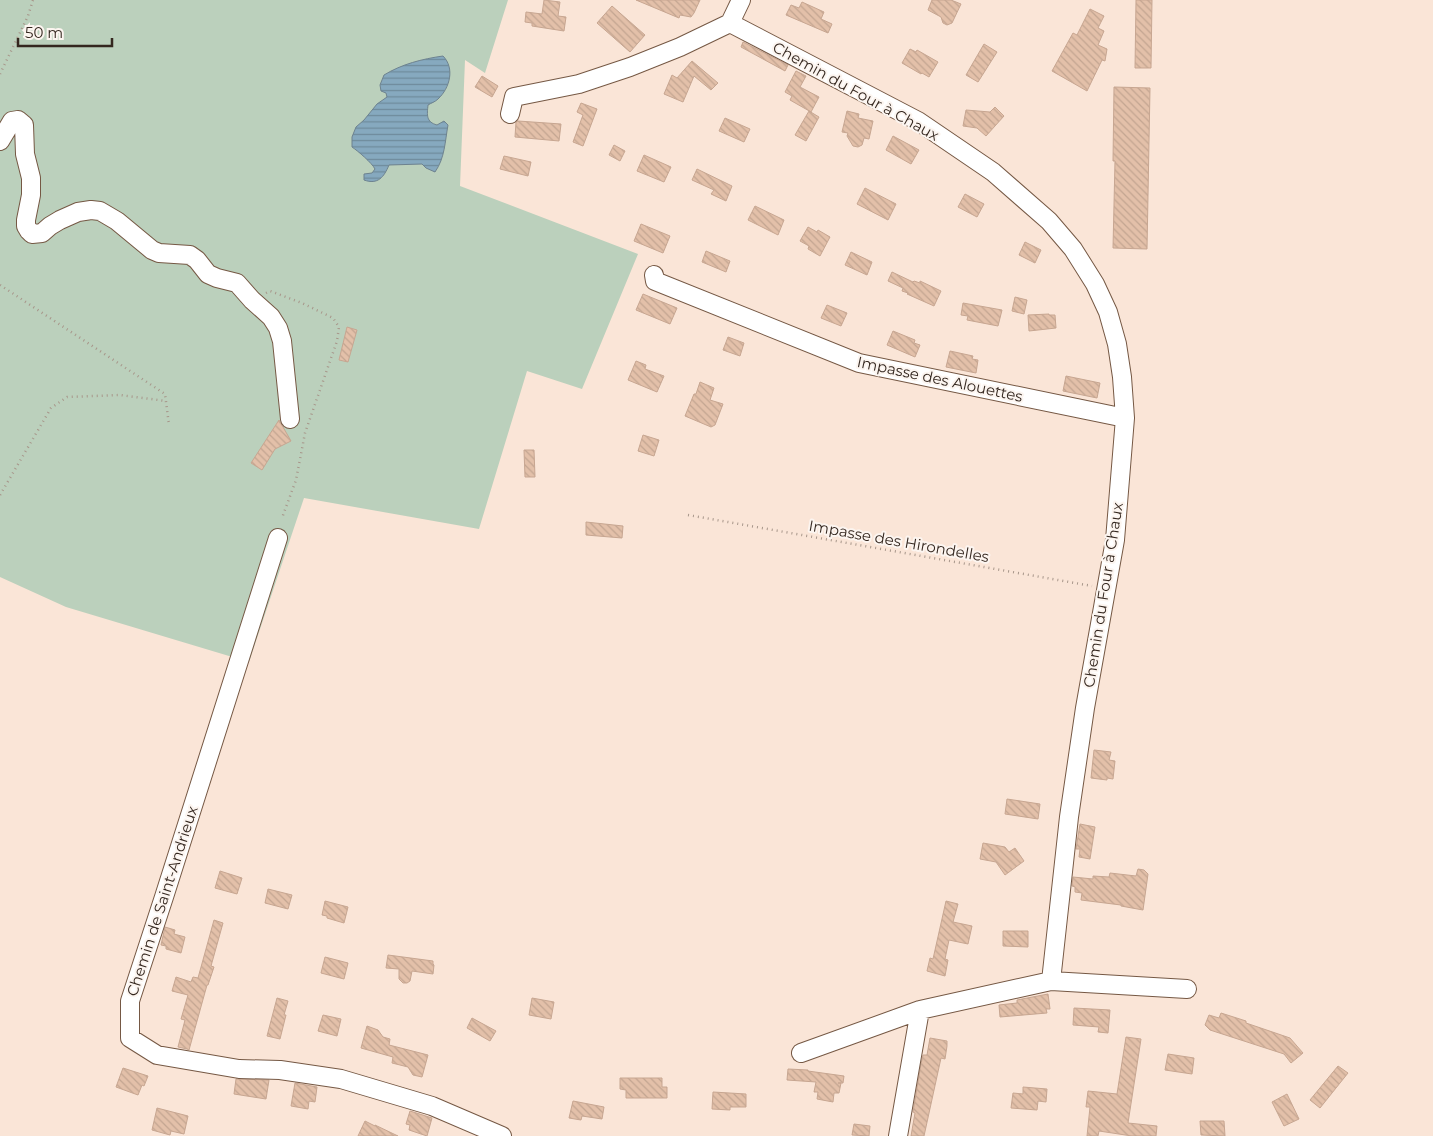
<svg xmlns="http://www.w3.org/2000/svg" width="1433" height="1136" viewBox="0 0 1433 1136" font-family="Montserrat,sans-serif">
<defs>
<pattern id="water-rules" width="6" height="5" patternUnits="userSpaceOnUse" patternTransform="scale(1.25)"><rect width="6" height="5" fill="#86a9bf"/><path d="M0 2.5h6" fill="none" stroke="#6e8a9b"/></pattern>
<pattern id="building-back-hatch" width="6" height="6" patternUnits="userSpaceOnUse" patternTransform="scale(1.25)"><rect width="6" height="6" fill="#e3c0a9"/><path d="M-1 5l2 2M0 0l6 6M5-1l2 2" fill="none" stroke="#c3a591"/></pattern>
</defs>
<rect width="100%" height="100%" fill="#fae5d7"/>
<path fill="#bbd0bc" d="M0,0H508L485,73L465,60L460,186L638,254L582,389L527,371L479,529L304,498L249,662L66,607L0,577Z"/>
<path fill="url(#water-rules)" stroke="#6d828f" d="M443,56C455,68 450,88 438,99C435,102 431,103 428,105C427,115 426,122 437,125L444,121L448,125C445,141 445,158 435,172L426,168L422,164L389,165C384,177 378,185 364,180V174L372,173L375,169C372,163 358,151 352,147V137L356,127L364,120L377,104L387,97L386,93L381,91L380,85L384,75C402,64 422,59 443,56Z"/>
<path fill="url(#building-back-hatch)" stroke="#c7a691" d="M544,0L560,2L558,16L566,17L564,31L532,26V23L525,22L526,12L542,14Z
M636,0H700L694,13L691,17L680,15L679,18Z
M932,0H951L961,4L952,23L947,25L943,23L941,17L928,10Z
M1136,0H1152L1151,68H1135Z
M802,2L824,12L821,19L832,24L828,33L786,15L791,5L799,8Z
M612,6L645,35L630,52L597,23Z
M1090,9L1104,16L1098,28L1104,31L1098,45L1107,49L1105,61L1102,60L1087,91L1052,71L1073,33L1077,35Z
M743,42L788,65L785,71L741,47Z
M984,44L997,52L978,82L966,75Z
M910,49L916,52L917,50L938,62L929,77L922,73L921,74L902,63Z
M692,61L718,83L711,90L694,76L683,102L664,94L672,75L677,78Z
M796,71L806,76L800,87L819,97L811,112L790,100L792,96L785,92Z
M482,76L498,86L492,97L475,87Z
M1114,87L1150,88L1147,249L1113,248L1115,161H1113Z
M581,103L597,109L583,146L573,142L583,115L577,112Z
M995,107L1004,116L986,136L977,128L963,126L966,110L990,112Z
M809,111L819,117L806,141L795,135Z
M847,111L859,114L858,118L873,121L869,139L864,138L862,145L858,147L853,146L847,136L848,133L842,132Z
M725,118L750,129L744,142L719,131Z
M518,121L561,124L559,141L515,137L516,122Z
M893,136L919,150L911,164L886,150Z
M614,145L625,151L620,161L609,155Z
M644,155L671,167L664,182L637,171Z
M504,156L531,162L528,176L500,169Z
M697,169L732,186L726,201L711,194L714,190L692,180Z
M865,188L896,204L888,220L857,204Z
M965,194L984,204L977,217L958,207Z
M755,206L784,220L778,235L748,220Z
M641,224L670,236L663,253L634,241Z
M808,227L817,232L818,230L830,237L820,256L808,249L809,246L800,241Z
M1025,242L1041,250L1035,263L1019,255Z
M706,251L730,261L726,272L702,262Z
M851,252L872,262L867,275L845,265Z
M892,272L913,282L914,281L920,283V281L941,291L934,306L907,294L908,293L902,291L903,288L888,281Z
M643,294L677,308L670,324L636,310Z
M1015,297L1027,300L1024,314L1012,311Z
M963,303L1002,310L998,326L967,320L968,316L961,315Z
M827,305L847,313L841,326L821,318Z
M1049,314V315H1055L1056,328L1029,331L1028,315Z
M347,327L357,330L348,362L339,360Z
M893,331L915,340L914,343L920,345L915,357L887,345Z
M728,337L744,343L740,356L723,350Z
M950,351L973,356L972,359L978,360L976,373L946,367Z
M636,361L646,365L645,369L664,376L657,392L628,380Z
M1066,376L1100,383L1097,398L1063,391Z
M700,382L714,388L710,400L723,404L715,425L711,427L685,416L694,394H696Z
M279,420L291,441L275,449L262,470L251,463Z
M643,435L659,440L654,456L638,451Z
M524,450H534L535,477H525Z
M586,522L623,526L622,538L586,535Z
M1094,750L1111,752L1109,760L1115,761L1113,779L1107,778V780L1091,778Z
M1007,799L1040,804L1038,819L1005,814Z
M1080,824L1095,827L1090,859L1079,857L1080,849H1076Z
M983,843L1005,847L1009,852L1015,848L1024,861L1005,875L996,862L980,859Z
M1138,869L1144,870L1148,874L1143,910L1121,906V905L1081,900L1082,893L1075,892V887L1072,886L1073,877L1093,879V876L1109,877L1110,873L1136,876Z
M220,871L242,878L237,894L215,888Z
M268,889L292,895L288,909L265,903Z
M325,901L348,907L344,923L327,918V916L322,915Z
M946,901L958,904L953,922L972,926L968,944L949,940L945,959L948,960L945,976L927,971L930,958L933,959Z
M214,920L223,923L211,966L214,967L208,985H207L189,1050L187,1049L178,1047L185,1020L181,1019L188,995L172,991L176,977L191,982L193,977L198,978Z
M165,927L175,930L174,934L185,937L181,953L166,949V946L161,945Z
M1003,931H1028V947L1003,946Z
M388,955L433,961V964L434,965L433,974L412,971L410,981L407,983H403L399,979V969L386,968Z
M325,957L348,963L344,979L321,973Z
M1048,994L1050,1009H1046L1047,1013L1000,1017L999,1005L1017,1003V1000Z
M277,998L288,1001L284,1015H286L280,1039L267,1036Z
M532,998L554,1002L551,1019L529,1015Z
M1074,1008L1110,1010L1108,1033L1098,1032L1099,1027L1073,1025Z
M1221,1013L1246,1021V1023L1290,1038L1303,1053L1291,1063L1284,1054L1210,1030L1205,1025L1209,1015L1219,1018Z
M323,1015L341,1019L337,1036L318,1031Z
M472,1018L496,1031L490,1041L467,1028Z
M367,1026L378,1030L383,1037L390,1039L389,1045L428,1055L422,1077L413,1075L408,1067L392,1063L393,1057L361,1048Z
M1126,1037L1141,1039L1128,1123L1157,1126L1156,1136H1132L1099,1131L1098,1136H1087L1090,1107H1086L1088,1091L1117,1094Z
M930,1038L947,1041V1046L945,1059L941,1058L924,1136H911L915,1113L913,1112L921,1064L923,1055H927Z
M1168,1054L1194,1058L1192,1074L1165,1070Z
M1338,1066L1348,1073L1320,1108L1310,1100Z
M123,1068L148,1076L144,1086L142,1085L138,1095L116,1087Z
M788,1069L808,1070V1071L844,1076L843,1083H838H841L839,1093H834L833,1102L817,1099L818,1092H814L816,1082L787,1080Z
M620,1078H662V1087H667V1098H626V1090L620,1089Z
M236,1079L269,1080L266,1099L234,1094Z
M295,1083L317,1087L315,1102L309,1101L308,1109L291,1106Z
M1023,1087L1047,1089L1046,1102L1038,1101L1037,1110L1011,1108L1013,1093L1023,1094Z
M713,1092L746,1094V1107H730V1110L712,1109Z
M1287,1094L1299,1119L1284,1126L1272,1102Z
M573,1101L604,1107L602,1119L582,1116L581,1120L569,1118Z
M157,1108L188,1116L184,1134L171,1131L170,1135L152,1130Z
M410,1111L432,1118L427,1136L409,1130L410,1125L406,1124Z
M365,1121L375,1126V1125L398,1136H358Z
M1200,1121H1224L1225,1136L1201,1135Z
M854,1124L870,1126L869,1136L852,1135Z"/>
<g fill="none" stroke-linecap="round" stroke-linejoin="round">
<g stroke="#755844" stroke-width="20">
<path id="minor" d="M730,23L918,121L993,172L1049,221L1073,249L1095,284L1108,312L1117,344L1122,377L1125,418L1115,540L1085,708L1069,817L1051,981
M730,23L741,0
M510,114L514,97L579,84L630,67L680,47L730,23
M0,141L12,121L18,120L24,125L25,154L31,178V195L26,220V226L29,231L32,234L42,233L50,226L60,220L78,212L91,210L100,211L117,221L152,250L159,253L190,255L197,260L208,274L217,278L237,283L252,300L271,317L278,328L282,341L290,419
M654,275L655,281L859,363L1125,418
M278,538L164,897L130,1001V1038L157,1055L239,1069L280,1070L341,1079L432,1106L502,1136
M801,1053L920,1010L1051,981L1187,989
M898,1136L920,1010"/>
</g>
<path stroke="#a7968a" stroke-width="2.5" stroke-dasharray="1 4" stroke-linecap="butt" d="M0,74L28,16L33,0
M0,285L165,394L169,425
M266,293L270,291L302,303L333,318L339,327L337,341L305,433L296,480L282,518
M0,495L51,408L67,397L120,395L166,401
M688,515L1092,586"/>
<use href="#minor" stroke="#fff" stroke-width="18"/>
</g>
<g text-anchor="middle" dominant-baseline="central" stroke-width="4" stroke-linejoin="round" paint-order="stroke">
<g font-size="15" fill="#34271f" stroke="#fcf5f0">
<text transform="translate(856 91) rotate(29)">Chemin du Four à Chaux</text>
<text transform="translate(940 379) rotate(12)">Impasse des Alouettes</text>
<text transform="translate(899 541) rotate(10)">Impasse des Hirondelles</text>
<text transform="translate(1103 595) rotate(-81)">Chemin du Four à Chaux</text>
<text transform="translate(162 901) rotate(-72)">Chemin de Saint-Andrieux</text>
</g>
</g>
<path d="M18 38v8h94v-8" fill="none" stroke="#34271f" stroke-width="2.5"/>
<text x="25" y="38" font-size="15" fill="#34271f" stroke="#fcf5f0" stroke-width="4" paint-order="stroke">50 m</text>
</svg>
